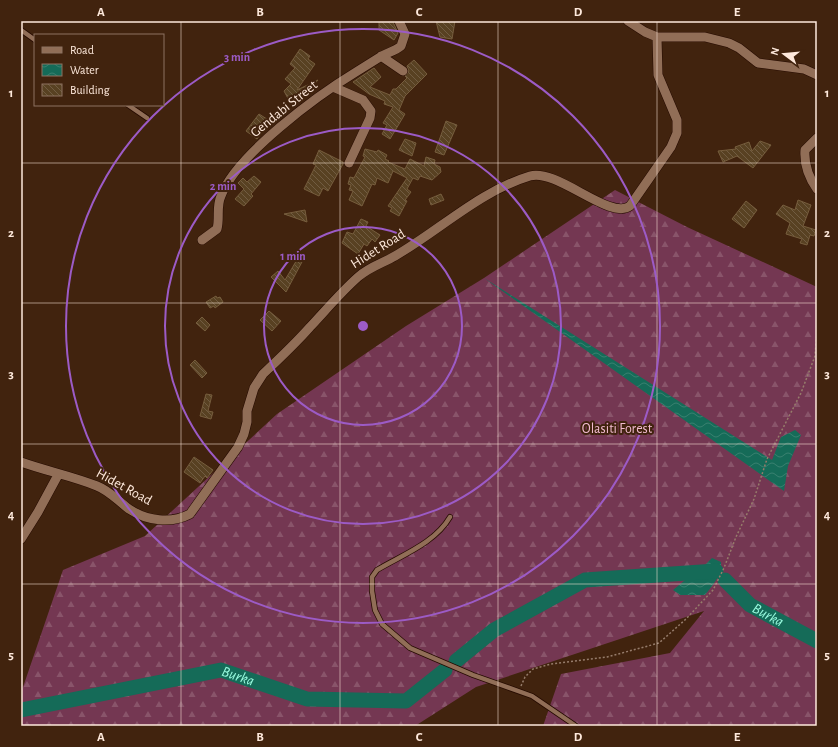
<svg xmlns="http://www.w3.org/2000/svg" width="838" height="747" viewBox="0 0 838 747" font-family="'Alegreya Sans',sans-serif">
<defs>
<pattern id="forest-firs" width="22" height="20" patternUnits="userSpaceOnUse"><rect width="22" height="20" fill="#743752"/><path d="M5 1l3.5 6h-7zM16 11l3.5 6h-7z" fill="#89546a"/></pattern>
<pattern id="water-waves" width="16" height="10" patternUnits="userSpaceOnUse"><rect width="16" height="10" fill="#156b58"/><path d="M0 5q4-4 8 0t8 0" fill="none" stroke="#38806f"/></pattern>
<pattern id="building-back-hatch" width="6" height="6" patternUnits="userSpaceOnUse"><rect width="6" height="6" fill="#584122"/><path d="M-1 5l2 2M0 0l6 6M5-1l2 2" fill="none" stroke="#715c42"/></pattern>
</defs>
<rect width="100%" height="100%" fill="#41230e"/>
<path fill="url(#forest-firs)" d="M615,190L687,227L817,287V726H543L561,674L670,653L704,611L476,687L415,726H21V693L63,570L145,536L277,414L406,326L484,278Z"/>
<path fill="url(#water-waves)" d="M484,278L772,460L781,437L795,430L801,435L788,466L784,491Z
M712,558L721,562C722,575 713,585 705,595H680L673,590L690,576L696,574Z"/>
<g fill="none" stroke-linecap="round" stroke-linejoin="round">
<g stroke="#156b58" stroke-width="15">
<path id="s1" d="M725,580L750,605L817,641"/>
<path d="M456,661L494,630L585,580L716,571"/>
<path id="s2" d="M21,710L221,670L307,699L406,701L445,670"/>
</g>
</g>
<path fill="url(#building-back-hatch)" stroke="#765d3d" d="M379,21L393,22L398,33L394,40L379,30Z
M436,21H455L452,39L440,37Z
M300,49L310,56L308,59L315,64L297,90L318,80L301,99L302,101L292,106L284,91L291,84L285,79L295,68L290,64Z
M414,60L427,74L405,96L399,110L405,114L390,139L382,134L387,125L383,123L393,107L384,104L385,101L369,94L353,82L374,68L381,77L370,87L390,95L393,89H396L407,78L405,76L409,71L407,66Z
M259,114L270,121L257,139L246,131Z
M446,121L457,125L444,155L435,152Z
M405,139L416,143L412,156L399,150Z
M760,141L771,145L753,168L737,156L723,162L718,151L736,149L735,147L749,142L752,151Z
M365,149L377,152L378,150L387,155L385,159L389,161L388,162L405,169L410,159L424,166L426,157L435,160L434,164L440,167L441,172L432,180L420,176L418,180L413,178L407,189L411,192L405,200L407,201L399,216L390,211L392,208L388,206L407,178L393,171L388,183L377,178L375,185L372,184L362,206L349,200L353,191L349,190L351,185L348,184L350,177L354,178L365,157L363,156Z
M319,150L343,162V164L328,191L323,188L319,196L304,189L316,165L313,164Z
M254,176L261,182L251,194L253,196L244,206L235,199L244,189L238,183L243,178L247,182Z
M441,194L444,200L431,205L429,199Z
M798,200L811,205L803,226L816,230L814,236L810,235L807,245L800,243L802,239L786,234L790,223L776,214L783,205L795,210Z
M746,201L757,210L744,228L732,219Z
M305,210L307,222L284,214Z
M361,219L368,222L366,226L380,235L375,242L372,239L367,246L364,244L358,254L342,243L347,232L353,234Z
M298,258L303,260L286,292L271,277L278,271L285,280Z
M216,296L217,298L220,297L223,302L215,308L214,306L210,308L206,302Z
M269,311L281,321L272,331L260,320Z
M202,317L210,325L205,331L196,323Z
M195,360L207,373L202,378L190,365Z
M206,394L212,395L208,411L213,412L211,419L200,416Z
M194,457L213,470L207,478L205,476L200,483L184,472Z"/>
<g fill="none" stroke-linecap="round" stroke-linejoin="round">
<g stroke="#260b00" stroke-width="6">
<path id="service" d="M21,30L35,40
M128,105L147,118
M450,517C435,543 402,555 377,570L372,577V591L375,610L382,624L410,648L473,675L532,696L576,726"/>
</g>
<g stroke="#260b00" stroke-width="10">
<path id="minor" d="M628,21L645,32L657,37H705L729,43L739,48L758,63L804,69L817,75
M381,56L403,71
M333,87L363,100L371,111L370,118L349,163
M817,138L805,150C804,164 809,178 817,189
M202,240L217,229C220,218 216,207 221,196C236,155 318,95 356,72C364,67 372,62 380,57C387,53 395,51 401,46L405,34L399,21
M21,462C46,471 72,476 97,486C110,491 118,501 129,509C147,521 171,524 190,514L238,447L244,434L247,422V411L254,388L263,374C279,359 295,344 310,327C326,310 341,292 358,277C369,267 383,263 395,256C440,230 480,191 530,176C557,168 610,221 630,206L671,147L677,133V120L658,75L657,37
M21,539L38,512L58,475"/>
</g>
<path stroke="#967c6b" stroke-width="1.5" stroke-dasharray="2 2" stroke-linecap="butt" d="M521,686L525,677L533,669L551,664L607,657L659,643L686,619L713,590L724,568L736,537L754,499L767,459L801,393L815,356L817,332"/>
<use href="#service" stroke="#916e57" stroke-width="4.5"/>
<use href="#minor" stroke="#916e57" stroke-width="9"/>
</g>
<path fill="none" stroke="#fee9dc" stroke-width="1" stroke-opacity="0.55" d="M181,21V726M340,21V726M498,21V726M657,21V726M21,163H817M21,303H817M21,444H817M21,584H817"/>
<g fill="none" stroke="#9c5bc6" stroke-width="2">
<circle cx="363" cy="326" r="99"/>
<circle cx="363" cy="326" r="198"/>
<circle cx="363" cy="326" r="297"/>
</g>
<g text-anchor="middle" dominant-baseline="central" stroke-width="4" stroke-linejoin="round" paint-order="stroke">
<g font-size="14" fill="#fee9dc" stroke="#41230e">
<text transform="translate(284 109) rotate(-39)">Gendabi Street</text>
<text transform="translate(378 249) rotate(-32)">Hidet Road</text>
<text transform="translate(124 487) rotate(29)">Hidet Road</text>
</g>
<g font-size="14" fill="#f1bbd0" stroke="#41230e">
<text x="617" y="429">Olasiti Forest</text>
</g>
<g font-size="15" font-style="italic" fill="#98fade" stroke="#41230e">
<text stroke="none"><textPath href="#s1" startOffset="56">Burka</textPath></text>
<text stroke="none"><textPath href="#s2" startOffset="222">Burka</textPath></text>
</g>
</g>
<circle cx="363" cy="326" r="6" fill="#9c5bc6" stroke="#41230e" stroke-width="2"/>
<g font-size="12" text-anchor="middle" font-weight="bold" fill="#9c5bc6" stroke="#41230e" stroke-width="4" stroke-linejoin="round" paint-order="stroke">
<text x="237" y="61">3 min</text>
<text x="223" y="190">2 min</text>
<text x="293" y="260">1 min</text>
</g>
<rect width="838" height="747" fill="none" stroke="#41230e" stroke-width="44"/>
<rect x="34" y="34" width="130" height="72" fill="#41230e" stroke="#8d7260"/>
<rect x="42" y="47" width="20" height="6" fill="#916e57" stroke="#8d7260"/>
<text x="70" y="54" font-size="12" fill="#fee9dc">Road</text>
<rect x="42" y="64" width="20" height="12" fill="url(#water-waves)" stroke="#8d7260"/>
<text x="70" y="74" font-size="12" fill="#fee9dc">Water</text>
<rect x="42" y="84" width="20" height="12" fill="url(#building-back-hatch)" stroke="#8d7260"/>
<text x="70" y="94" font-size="12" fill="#fee9dc">Building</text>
<g transform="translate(784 54) rotate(286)" stroke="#41230e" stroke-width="3" paint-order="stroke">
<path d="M0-3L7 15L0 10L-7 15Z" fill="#fee9dc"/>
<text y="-6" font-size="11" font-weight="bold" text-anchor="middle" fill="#fee9dc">N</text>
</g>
<rect x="22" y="22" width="794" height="703" fill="none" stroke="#fee9dc" stroke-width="1.5"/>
<g font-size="13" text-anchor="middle" font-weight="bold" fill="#fee9dc">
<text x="101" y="16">A</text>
<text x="260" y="16">B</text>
<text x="419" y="16">C</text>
<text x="578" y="16">D</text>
<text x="737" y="16">E</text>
<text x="11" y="97">1</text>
<text x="827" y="97">1</text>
<text x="11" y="237">2</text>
<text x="827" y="237">2</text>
<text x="11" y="378">3</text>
<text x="827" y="378">3</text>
<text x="11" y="519">4</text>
<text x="827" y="519">4</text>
<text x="11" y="659">5</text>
<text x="827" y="659">5</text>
<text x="101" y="741">A</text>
<text x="260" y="741">B</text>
<text x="419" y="741">C</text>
<text x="578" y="741">D</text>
<text x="737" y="741">E</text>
</g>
</svg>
